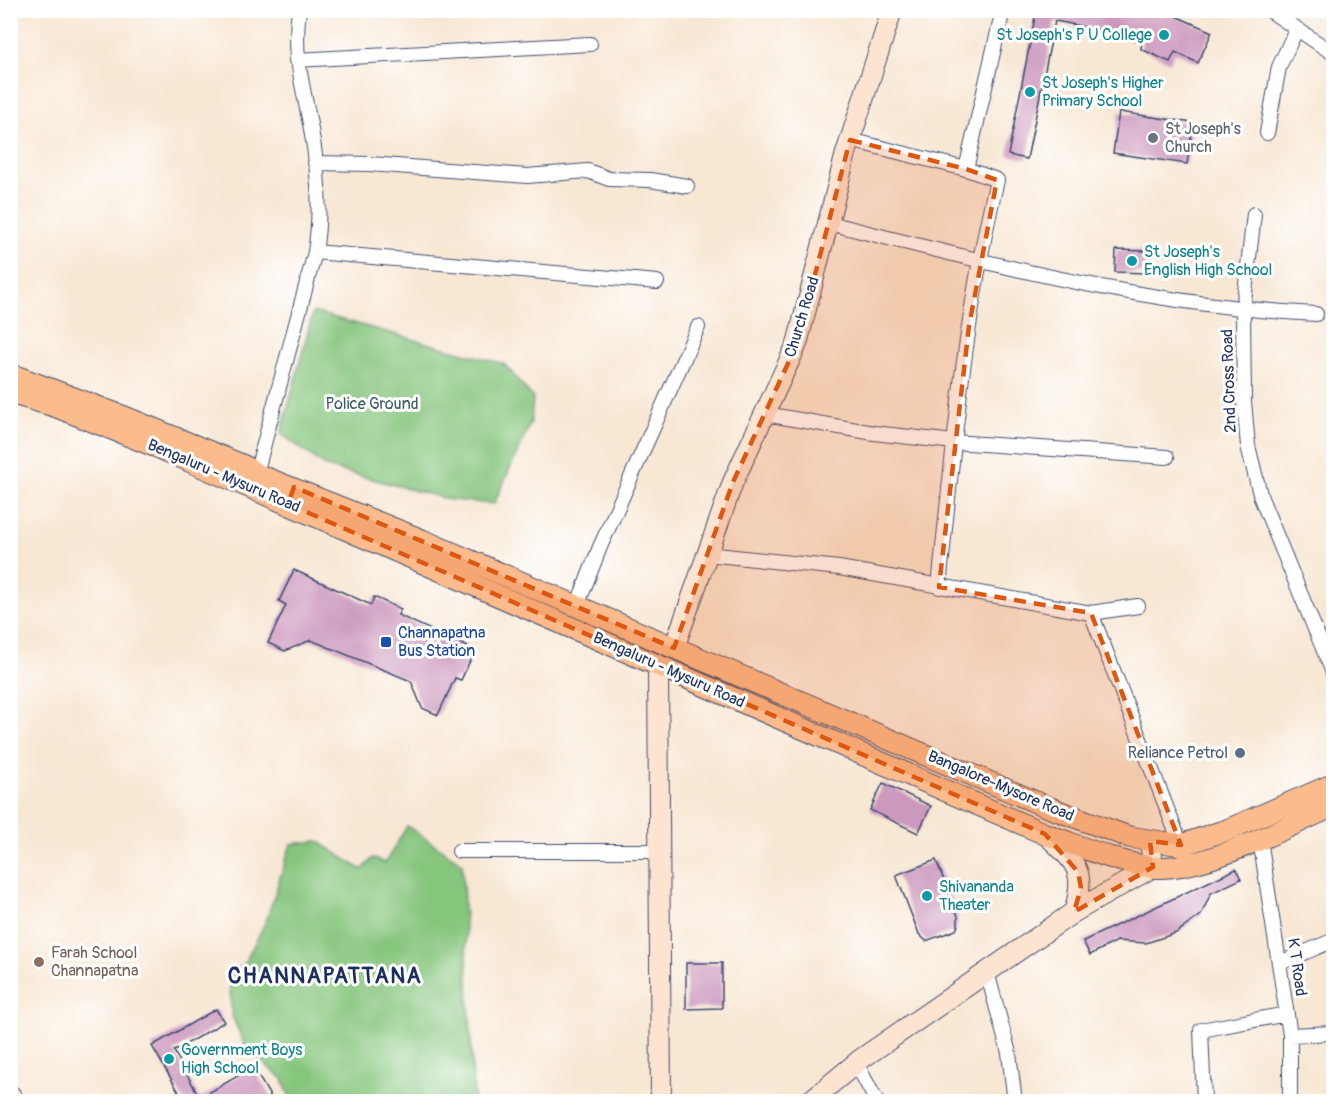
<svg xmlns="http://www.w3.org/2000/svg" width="1344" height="1112" viewBox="0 0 1344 1112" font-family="Pangolin,sans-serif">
<rect width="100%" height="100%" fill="#fff"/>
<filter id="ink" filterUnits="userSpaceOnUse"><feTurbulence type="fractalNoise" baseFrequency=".0167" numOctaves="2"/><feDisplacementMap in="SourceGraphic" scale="12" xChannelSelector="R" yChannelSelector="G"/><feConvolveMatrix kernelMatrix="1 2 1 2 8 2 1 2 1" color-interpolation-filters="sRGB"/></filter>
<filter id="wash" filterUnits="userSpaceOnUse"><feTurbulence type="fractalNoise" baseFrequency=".008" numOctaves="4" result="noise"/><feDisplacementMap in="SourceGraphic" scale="24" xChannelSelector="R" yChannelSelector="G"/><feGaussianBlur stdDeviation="1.35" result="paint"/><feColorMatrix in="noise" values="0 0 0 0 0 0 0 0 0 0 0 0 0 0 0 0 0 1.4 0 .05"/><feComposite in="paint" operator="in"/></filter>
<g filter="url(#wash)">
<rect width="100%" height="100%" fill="#f7e7d3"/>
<path fill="#85c57c" stroke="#507a6d" stroke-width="1.5" d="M313,312L504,364L533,398L531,422L494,504L451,500L327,467L281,434Z
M407,826L462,863L474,1101H291L283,1079L247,1050L232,1016L229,975L244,964L266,921L291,844L318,841L362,870L373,858L385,863Z"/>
<g id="blocks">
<path fill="#cc98bd" d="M1030,10L1169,13L1212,32L1198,63L1175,52L1170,62L1141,49L1142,41L1117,38V33L1055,21L1027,159L1008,155L1035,17L1030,16Z
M1119,112L1193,123L1187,164L1113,153Z
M1116,250L1149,251L1148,273L1115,272Z
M294,570L371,605L374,597L401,609L398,615L475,650L461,680L455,678L438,715L422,708L411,681L311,640L285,651L268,643L286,605L279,601Z
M883,783L931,806L918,833L870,810Z
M936,860L958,916V925L956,930L926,941L919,934L896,875Z
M1236,869L1241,879L1211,893L1201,915L1176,933L1146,943L1117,941L1090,955L1083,941Z
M686,963H722V1008L686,1009Z
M216,1009L224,1022L174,1051L200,1098L253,1067L273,1101H184L152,1046Z"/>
</g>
</g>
<g filter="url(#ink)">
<use href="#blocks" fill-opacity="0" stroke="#3c4b70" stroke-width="1.5"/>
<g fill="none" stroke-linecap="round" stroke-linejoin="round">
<g stroke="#3c4b70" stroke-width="16">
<path id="street" d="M1269,10L1334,54
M296,60L590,44
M1267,133L1279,67L1296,30
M850,140L966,169L997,180C965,313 953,450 939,587
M315,163L370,164L527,176L588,171L609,179L650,180L687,186
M966,169L1003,10
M1254,214L1243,310L1244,402L1248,446L1261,498L1334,675
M829,223C989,264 1150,306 1316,314
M315,252L657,282
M765,414L874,433L954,442L1167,457
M256,474L315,252C322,210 318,165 310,124C302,81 293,56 299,10
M707,554L839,568L1091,613L1138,606
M577,606L600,547L698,327
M1091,613L1181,845
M1260,839L1290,1035V1102
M459,851H659
M1280,963L1334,940
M987,972L1009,1053L1015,1102
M1290,1035L1334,1033
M856,1063L877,1102
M1192,1102L1204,1100L1201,1030L1287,1014"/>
</g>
<g stroke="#3c4b70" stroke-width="22">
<path id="secondary" d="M674,648L733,482L797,344L846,153L892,10
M658,665L661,1102
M1047,835C1076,863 1087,871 1074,912
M10,1095L15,1102
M809,1102L861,1059L1074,912L1153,867L1150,841"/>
</g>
<g stroke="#3c4b70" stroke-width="23">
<path id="primary" d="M10,374L122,416L244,466L256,474L422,540L1045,806L1129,837L1181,845L1227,830L1334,784
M10,393L57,407L157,447L1045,834C1080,846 1115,862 1151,867C1202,873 1287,826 1334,806"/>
</g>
<use href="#street" stroke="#fff" stroke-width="14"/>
<use href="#secondary" stroke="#fde4d1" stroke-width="20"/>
<use href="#primary" stroke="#fbbb8c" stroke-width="21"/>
</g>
</g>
<path fill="#de5710" fill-opacity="0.2" stroke="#de5710" stroke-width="4.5" stroke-dasharray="12 8" stroke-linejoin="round" d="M850,140L966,169L997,180L969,326L939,587L1091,613L1181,845L1150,841L1153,867L1074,912L1081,888L1078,872L1045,834L288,504L294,487L674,648L733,482L797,344Z"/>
<g fill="#0f9aa8" stroke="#fff" stroke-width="2">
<circle cx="1164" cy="35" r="6"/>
<circle cx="1030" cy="92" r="6"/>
<circle cx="1132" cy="261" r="6"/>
<circle cx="927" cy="896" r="6"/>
<circle cx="169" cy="1059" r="6"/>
</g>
<circle fill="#6b7280" stroke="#fff" stroke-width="2" cx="1153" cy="138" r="6"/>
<rect fill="#1a4fb4" stroke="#fff" stroke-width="2" x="380" y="636" width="12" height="12" rx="3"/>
<circle fill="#5c6f8a" stroke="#fff" stroke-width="2" cx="1240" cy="753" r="6"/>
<circle fill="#8d6e63" stroke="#fff" stroke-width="2" cx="39" cy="962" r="6"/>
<g text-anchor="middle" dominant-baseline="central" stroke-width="6" stroke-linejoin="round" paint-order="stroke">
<g font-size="16" fill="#0d838f" stroke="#fff" text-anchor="start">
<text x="1152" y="35" text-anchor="end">St Joseph's P U College</text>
<text x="1042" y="83">St Joseph's Higher<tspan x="1042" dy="18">Primary School</tspan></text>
<text x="1144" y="252">St Joseph's<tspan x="1144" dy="18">English High School</tspan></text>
<text x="939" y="887">Shivananda<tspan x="939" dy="18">Theater</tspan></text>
<text x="181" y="1050">Government Boys<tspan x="181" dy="18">High School</tspan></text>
</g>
<g font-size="16" fill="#5b616d" stroke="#fff" text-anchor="start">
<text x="1165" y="129">St Joseph's<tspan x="1165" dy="18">Church</tspan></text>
</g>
<g font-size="16" fill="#1b2f5e" stroke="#fff">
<text transform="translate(802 317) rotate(-73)">Church Road</text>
<text transform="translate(1229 381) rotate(-92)">2nd Cross Road</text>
<text transform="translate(224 476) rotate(23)">Bengaluru - Mysuru Road</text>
<text transform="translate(669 670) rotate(24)">Bengaluru - Mysuru Road</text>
<text transform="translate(1001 786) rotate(23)">Bangalore-Mysore Road</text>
<text transform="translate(1297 967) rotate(82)">K T Road</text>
</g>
<g font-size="16" fill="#3b5c67" stroke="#fff">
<text x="372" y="404">Police Ground</text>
</g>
<g font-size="16" fill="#164399" stroke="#fff" text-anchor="start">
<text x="398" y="633">Channapatna<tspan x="398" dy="18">Bus Station</tspan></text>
</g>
<g font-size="16" fill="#4e5e75" stroke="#fff" text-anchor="end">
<text x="1228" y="753">Reliance Petrol</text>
</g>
<g font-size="16" fill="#785e54" stroke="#fff" text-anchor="start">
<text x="51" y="953">Farah School<tspan x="51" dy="18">Channapatna</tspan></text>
</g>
<g font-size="22" font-weight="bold" letter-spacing="1.5" fill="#1b2f5e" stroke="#fff">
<text x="325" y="976">CHANNAPATTANA</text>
</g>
</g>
<rect width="1344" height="1112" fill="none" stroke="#fff" stroke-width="36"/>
</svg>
